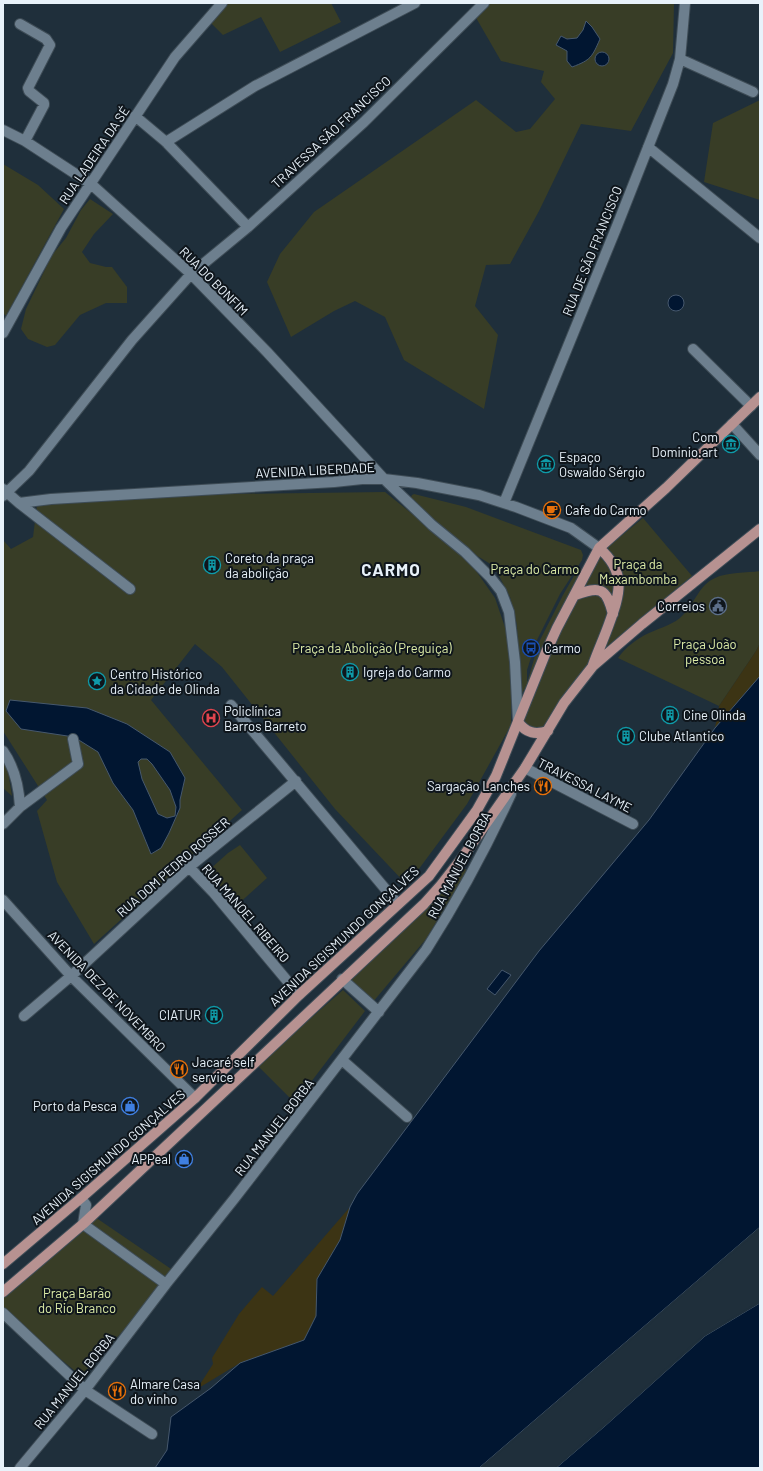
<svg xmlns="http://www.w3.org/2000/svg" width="763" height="1471" viewBox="0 0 763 1471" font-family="Barlow,sans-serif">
<rect width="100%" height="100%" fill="#1f2f3b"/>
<path fill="#383d26" d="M227,3H331L341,22L280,52L261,17L223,35L209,21Z
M488,3H674L673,53L631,131L581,124L539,211L510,264L486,265L475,306L498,335L484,409L404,360L385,317L355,301L334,311L291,337L267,282L280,254L314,212L476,100L516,132L530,129L555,99L541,82L544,71L501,61L475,16Z
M760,100V200L704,182L713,123Z
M3,164L38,185L64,209L6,316L3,313Z
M90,199L113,214L94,234L82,252L90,263L106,267H112L127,287V303H106L80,315L55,345L47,347L28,339L21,329L26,309L52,255L66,238L81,210Z
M385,492L467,558L495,598L512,648L511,725L467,804L407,885L335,809L222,667L195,644L151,700L242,810L94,944L57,882L37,811L47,800L3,731V540L11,549L33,537L37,505L224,494Z
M414,494L466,507L581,550L583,555L582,560L560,594L536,642L527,670V683L539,642L563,595L575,574L643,518L692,576L599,653L552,733L525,731L511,735L526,687L519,698L517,625L510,597L498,574L492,565L466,549L410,499L412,495Z
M760,571V643L756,651L719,706L618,658C626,647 636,639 649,633C660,628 675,624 683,615C695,603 699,585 715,578C727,572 747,573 760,571Z
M3,761L8,771L12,796L3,788Z
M240,845L267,878L236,906L208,871L228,853Z
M462,869H466L465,877L445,907L426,939L372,1003L348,979L458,870Z
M343,990L365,1011L295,1103L257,1065Z
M92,1215L177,1273L81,1376L3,1311V1294Z"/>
<path fill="#3c3414" d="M760,643V676L715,728L719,706L756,651Z
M350,1207L340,1240L317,1279L316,1316L304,1340L240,1363L197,1389L213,1364L212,1358L239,1314L262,1287L273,1296Z"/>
<path fill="#011631" stroke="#46586d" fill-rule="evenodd" d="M586,21L592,27L600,39C592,57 591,60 572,67L567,61V51L556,45L561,36L567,39L577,38L583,30Z
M595 59a7 7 0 1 1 14 0a7 7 0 1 1-14 0Z
M668 303a8 8 0 1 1 16 0a8 8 0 1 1-16 0Z
M760,676V1227L479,1468H155L167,1450L171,1417L211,1388L240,1363L304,1340L316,1316L317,1279L340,1240L350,1207L357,1194L539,951L649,820L715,728Z
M10,700L87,708L127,724L170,752L185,778L180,800V808L169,833L161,848L151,854L133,810L113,783L98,752L74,737L21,729L6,711ZM141,759H147L152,764L170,790L176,807L175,816L167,818L158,814L142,779L138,762Z
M502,970L511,975L495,995L487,989Z
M760,1303V1468H556L605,1426L705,1336Z"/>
<path fill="#1f2f3b" d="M760,1227V1230L482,1468H479Z
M760,1301V1303L705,1336L605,1426L556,1468H554L704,1334Z"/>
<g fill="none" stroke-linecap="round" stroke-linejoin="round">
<g stroke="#3e4c56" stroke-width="12">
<path id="street" d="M20,24L46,39L50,45L28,88L29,91L44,103V105L25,141
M680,59L753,92
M135,116L166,142L248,227
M3,130L25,141L91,184L191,274L267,352L384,479L432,525L465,552L490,577L501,591L509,612L515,662L518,722
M166,142L255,86L415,3
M648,147L760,238
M3,333L61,228L175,57L222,3
M693,349L751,406
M732,424L760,455
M3,489L19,503L130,589
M3,496L29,471L132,340L191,274L248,227L364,122L484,3
M19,503L51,499L334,482L362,479H384L417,483L479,495L516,507L571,528L599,548
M504,503L617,226L673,84L680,59L685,3
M231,705L398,904
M3,751C15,768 19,786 20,807
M525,768L633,824
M3,824L20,807L78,764L73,739
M189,867L213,892L299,995
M3,900L71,976L195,1098
M342,979L379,1012
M24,1016L71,976L189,867L296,781
M342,1060L407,1117
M81,1198L86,1205L83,1224L166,1284
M3,1313L85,1390L152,1434
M20,1468L85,1390L166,1284L234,1199L426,950C458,900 486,848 511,794"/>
</g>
<g stroke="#3e4c56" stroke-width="12">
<path id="primary" d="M575,595C600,586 606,587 613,614
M593,665C598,651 604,638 609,624C620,594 627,572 599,548
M518,722C526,733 535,735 548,731
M3,1264L81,1198L195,1098L299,995L429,876L477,810L496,776L546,652L557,628L599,548L666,488L760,397
M3,1292L83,1224L424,904L441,885L462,858L525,768L564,703L593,666L642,624L760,529"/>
</g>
<use href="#street" stroke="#6d7f8e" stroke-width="10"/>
<use href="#primary" stroke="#b79291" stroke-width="10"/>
</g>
<defs>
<g id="museum-ring" transform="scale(0.9)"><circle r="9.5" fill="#0f161c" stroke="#0f9aa8" stroke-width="1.5"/><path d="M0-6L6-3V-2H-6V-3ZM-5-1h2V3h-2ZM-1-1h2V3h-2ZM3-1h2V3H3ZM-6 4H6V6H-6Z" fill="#0f9aa8"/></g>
<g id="cafe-ring" transform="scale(0.9)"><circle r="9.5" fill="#0f161c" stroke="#e8710a" stroke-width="1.5"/><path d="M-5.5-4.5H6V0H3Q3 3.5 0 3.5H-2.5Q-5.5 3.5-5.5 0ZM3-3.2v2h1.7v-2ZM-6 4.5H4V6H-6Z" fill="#e8710a"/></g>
<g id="building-ring" transform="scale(0.9)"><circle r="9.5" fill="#0f161c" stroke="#0f9aa8" stroke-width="1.5"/><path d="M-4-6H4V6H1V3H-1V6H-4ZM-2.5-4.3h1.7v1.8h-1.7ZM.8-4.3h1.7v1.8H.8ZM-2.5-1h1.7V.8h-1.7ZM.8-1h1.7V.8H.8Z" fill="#0f9aa8"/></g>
<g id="civic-ring" transform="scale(0.9)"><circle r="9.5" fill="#0f161c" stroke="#5c6f8a" stroke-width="1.5"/><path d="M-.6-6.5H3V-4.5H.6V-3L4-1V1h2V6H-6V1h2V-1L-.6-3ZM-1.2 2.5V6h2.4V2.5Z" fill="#5c6f8a"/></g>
<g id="bus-ring" transform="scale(0.9)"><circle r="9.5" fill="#0f161c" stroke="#1a4fb4" stroke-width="1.5"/><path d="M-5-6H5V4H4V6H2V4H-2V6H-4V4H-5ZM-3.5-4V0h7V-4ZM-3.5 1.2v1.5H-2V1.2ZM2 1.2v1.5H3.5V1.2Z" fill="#1a4fb4"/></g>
<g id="sight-ring" transform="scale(0.9)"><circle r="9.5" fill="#0f161c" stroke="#0f9aa8" stroke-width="1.5"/><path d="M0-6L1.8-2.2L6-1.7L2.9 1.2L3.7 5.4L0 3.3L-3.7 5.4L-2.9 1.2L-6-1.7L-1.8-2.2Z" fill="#0f9aa8"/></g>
<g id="hospital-ring" transform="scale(0.9)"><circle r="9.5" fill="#0f161c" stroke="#e0444e" stroke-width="1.5"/><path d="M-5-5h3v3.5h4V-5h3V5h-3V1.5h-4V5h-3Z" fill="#e0444e"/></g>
<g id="restaurant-ring" transform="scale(0.9)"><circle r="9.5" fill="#0f161c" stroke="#e8710a" stroke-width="1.5"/><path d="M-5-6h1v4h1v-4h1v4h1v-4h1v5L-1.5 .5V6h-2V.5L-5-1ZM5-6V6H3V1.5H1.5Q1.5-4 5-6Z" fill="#e8710a"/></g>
<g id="shop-ring" transform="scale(0.9)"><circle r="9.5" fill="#0f161c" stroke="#3f7fe0" stroke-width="1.5"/><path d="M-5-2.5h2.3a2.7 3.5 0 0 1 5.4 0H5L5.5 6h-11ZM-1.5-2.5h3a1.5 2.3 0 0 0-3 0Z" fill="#3f7fe0"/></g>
</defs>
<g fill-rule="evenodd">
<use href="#museum-ring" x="731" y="444"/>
<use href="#museum-ring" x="546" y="464"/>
<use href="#cafe-ring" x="552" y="510"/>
<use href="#building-ring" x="212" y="565"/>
<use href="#civic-ring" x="718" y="606"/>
<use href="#bus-ring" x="531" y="648"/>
<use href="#building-ring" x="350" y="672"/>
<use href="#sight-ring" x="97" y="681"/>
<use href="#building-ring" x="670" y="715"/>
<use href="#hospital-ring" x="211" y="718"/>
<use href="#building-ring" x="626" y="736"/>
<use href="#restaurant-ring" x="543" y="786"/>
<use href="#building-ring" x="214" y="1015"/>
<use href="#restaurant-ring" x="179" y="1069"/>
<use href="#shop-ring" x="130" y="1106"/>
<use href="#shop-ring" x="184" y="1159"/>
<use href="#restaurant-ring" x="117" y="1391"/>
</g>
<g text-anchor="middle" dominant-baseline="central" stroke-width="4" stroke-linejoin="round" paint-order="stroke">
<g font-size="13" fill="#e8f2fa" stroke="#0f161c">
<text transform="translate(331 132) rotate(-43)">TRAVESSA SÃO FRANCISCO</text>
<text transform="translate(94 155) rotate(-56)">RUA LADEIRA DA SÉ</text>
<text transform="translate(592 251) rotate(-68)">RUA DE SÃO FRANCISCO</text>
<text transform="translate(214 281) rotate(45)">RUA DO BONFIM</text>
<text transform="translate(315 470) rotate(-3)">AVENIDA LIBERDADE</text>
<text transform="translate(585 785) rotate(27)">TRAVESSA LAYME</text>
<text transform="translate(459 865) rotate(-62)">RUA MANUEL BORBA</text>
<text transform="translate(173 867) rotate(-41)">RUA DOM PEDRO ROSSER</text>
<text transform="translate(246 913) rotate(49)">RUA MANOEL RIBEIRO</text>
<text transform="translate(344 936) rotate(-43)">AVENIDA SIGISMUNDO GONÇALVES</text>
<text transform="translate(107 991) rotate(46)">AVENIDA DEZ DE NOVEMBRO</text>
<text transform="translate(274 1127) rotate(-52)">RUA MANUEL BORBA</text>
<text transform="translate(108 1157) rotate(-41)">AVENIDA SIGISMUNDO GONÇALVES</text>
<text transform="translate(74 1381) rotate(-51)">RUA MANUEL BORBA</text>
</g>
<g font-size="13" fill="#e8f2fa" stroke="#0f161c" text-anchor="start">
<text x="718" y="437" text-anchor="end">Com<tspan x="718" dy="15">Dominio.art</tspan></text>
<text x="559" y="457">Espaço<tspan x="559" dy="15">Oswaldo Sérgio</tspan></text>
<text x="565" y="510">Cafe do Carmo</text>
<text x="225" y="558">Coreto da praça<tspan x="225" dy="15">da abolição</tspan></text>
<text x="705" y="606" text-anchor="end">Correios</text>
<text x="544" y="648">Carmo</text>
<text x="363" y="672">Igreja do Carmo</text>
<text x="110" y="674">Centro Histórico<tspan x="110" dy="15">da Cidade de Olinda</tspan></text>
<text x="224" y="711">Policlínica<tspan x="224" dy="15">Barros Barreto</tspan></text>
<text x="683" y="715">Cine Olinda</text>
<text x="639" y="736">Clube Atlantico</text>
<text x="530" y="786" text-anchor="end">Sargação Lanches</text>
<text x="201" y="1015" text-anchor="end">CIATUR</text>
<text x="192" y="1062">Jacaré self<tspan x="192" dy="15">service</tspan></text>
<text x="117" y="1106" text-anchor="end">Porto da Pesca</text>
<text x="171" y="1159" text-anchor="end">APPeal</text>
<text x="130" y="1384">Almare Casa<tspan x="130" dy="15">do vinho</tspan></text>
</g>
<g font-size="13" fill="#ddeca7" stroke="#0f161c">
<text x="638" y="564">Praça da<tspan x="638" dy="15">Maxambomba</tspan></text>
<text x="535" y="569">Praça do Carmo</text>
<text x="705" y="644">Praça João<tspan x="705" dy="15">pessoa</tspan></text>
<text x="372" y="648">Praça da Abolição (Preguiça)</text>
<text x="77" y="1293">Praça Barão<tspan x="77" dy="15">do Rio Branco</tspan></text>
</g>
<g font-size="17" font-weight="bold" letter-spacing="1" fill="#e8f2fa" stroke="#0f161c">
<text x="391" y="569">CARMO</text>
</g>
</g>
<rect width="763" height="1471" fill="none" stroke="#e8f2fa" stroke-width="8"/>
</svg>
